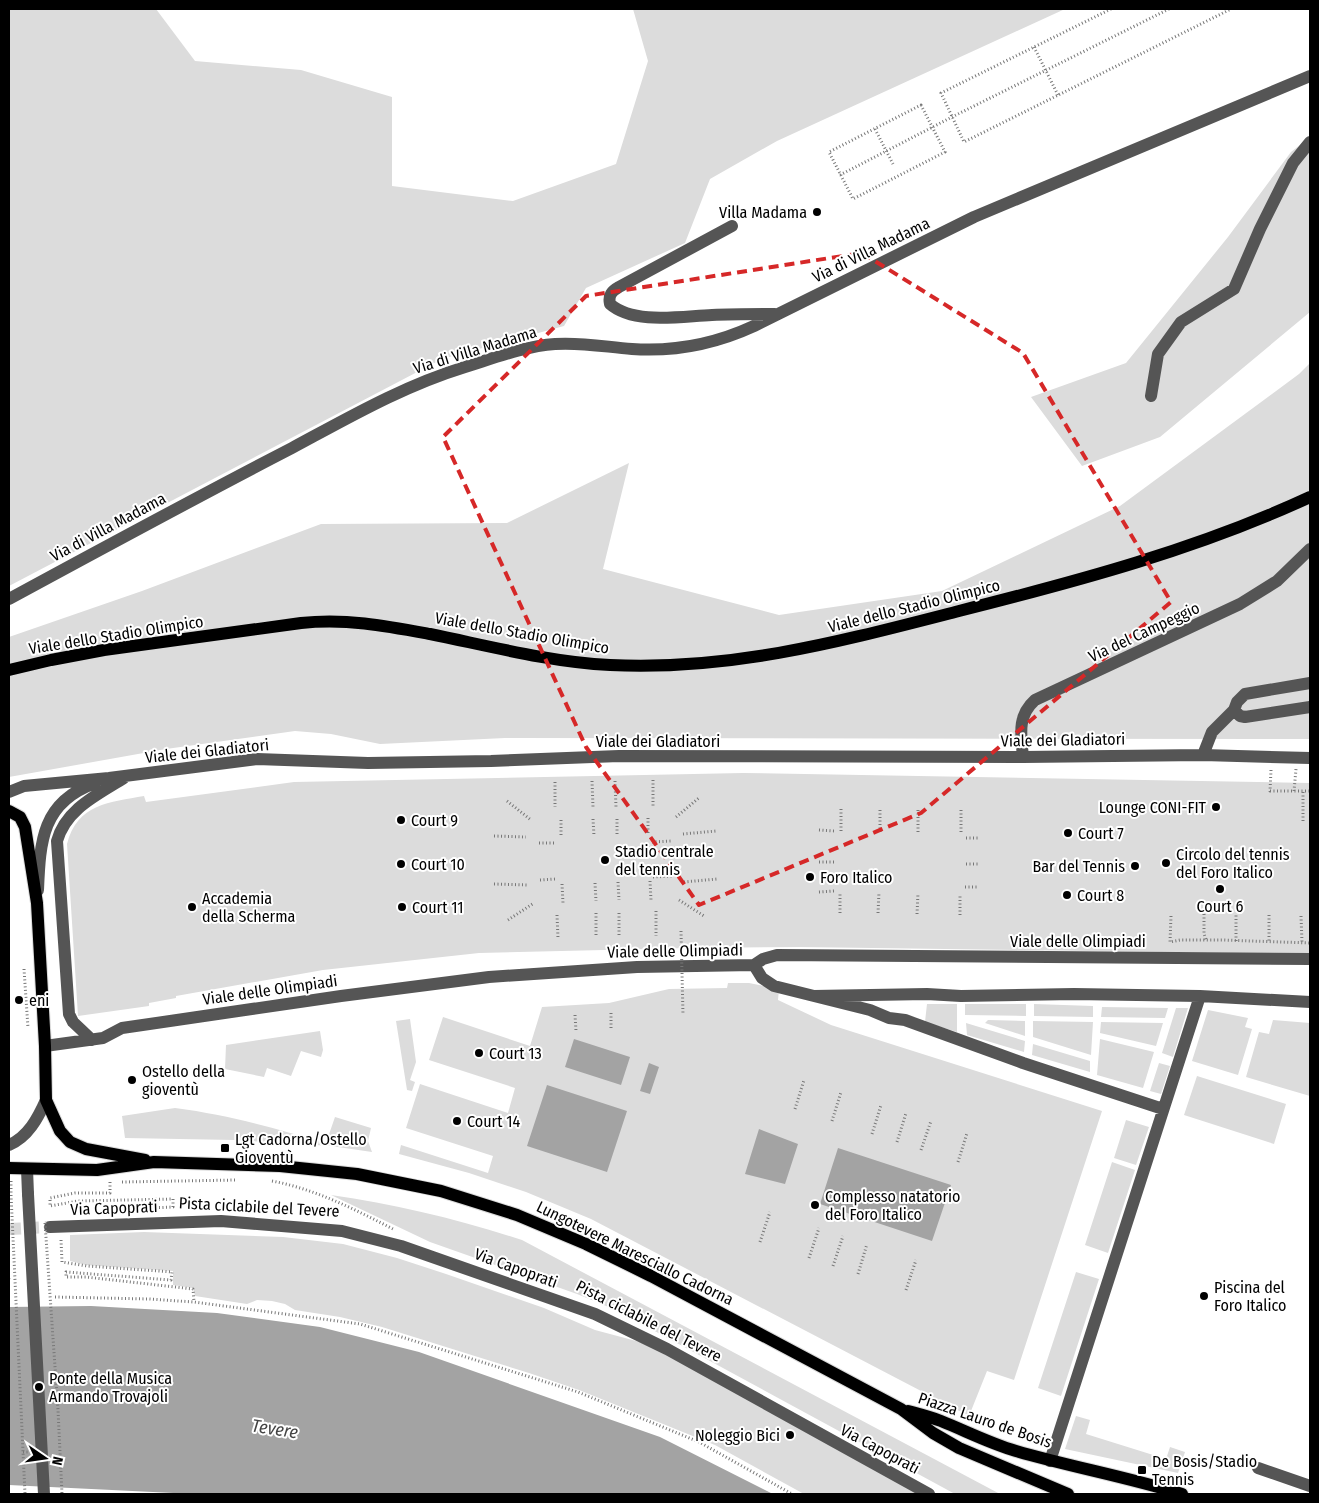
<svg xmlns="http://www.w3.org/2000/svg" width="1319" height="1503" viewBox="0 0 1319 1503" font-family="'Fira Sans Condensed',sans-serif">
<rect width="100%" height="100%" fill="#fff"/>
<path fill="#dcdcdc" d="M9,9H156L195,61L301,70L392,97V186L513,201L616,164L648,61L633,9H1065L777,141L710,179L685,243L586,288L564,326L442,359L9,586Z
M1310,137V312L1160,437L1082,466L1031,397L1126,363L1228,237L1291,152Z
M1310,363V739L505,738L380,744L331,734L295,731L166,749L9,777V637L142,591L321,524L507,523L629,463L603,569L779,615L942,591L1120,506L1299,374Z
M743,773L1310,783V954L800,947L689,948L479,953L323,970L176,996V998L149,1003V1006L78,1016L67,844C77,804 110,802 144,796L146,802L294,782Z
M728,983H749L779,989L778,1000L831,1025L1102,1111L1014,1380L987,1371L969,1416L591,1219L526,1192L469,1173L399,1154L401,1145L488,1173L493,1156L406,1128L420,1084L508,1113L515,1088L429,1060L443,1017L530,1046L542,1007L609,1003L669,989L727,988Z
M927,1004H957V1032L925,1022Z
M965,1004H1026V1016L965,1015Z
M1034,1004L1093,1006V1017L1034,1016Z
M1102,1007L1168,1008L1165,1018L1101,1017Z
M1176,1008H1188L1173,1057L1162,1053Z
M1208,1010L1248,1018L1245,1027L1252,1029L1238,1075L1192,1061Z
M410,1019L416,1062L410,1080L415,1082L412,1091L407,1090L396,1021Z
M988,1020L1025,1021V1036L985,1023Z
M1273,1020L1310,1023V1096L1246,1077L1259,1032L1269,1034Z
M1033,1021L1093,1022L1091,1055L1033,1037Z
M1101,1022L1163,1023L1156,1046L1100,1033Z
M966,1023L1025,1041L1024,1052L967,1035Z
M320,1031L323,1050L321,1057L301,1051L291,1076L267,1068L264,1077L225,1069L226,1045Z
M1100,1039L1154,1052L1143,1088L1097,1075Z
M1033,1044L1090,1061V1072L1032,1055Z
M1159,1063L1170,1066L1161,1094L1150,1091Z
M1197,1076L1286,1104L1274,1144L1184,1115Z
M175,1108C229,1115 274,1128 326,1143L335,1117L371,1128L368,1141L372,1152L331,1146L234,1140L125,1138L122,1116Z
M1126,1120L1149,1127L1136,1165L1114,1158Z
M1112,1162L1135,1170L1108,1253L1085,1245Z
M331,1195C396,1204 460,1220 522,1240L1000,1494H955L616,1310L577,1294L430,1242Z
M144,1232L283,1237L343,1244L397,1258L446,1274L544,1308L595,1330L640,1342L672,1356L923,1494H804L715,1445L579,1390L529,1373L382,1327L340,1317L295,1310L285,1304L272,1301L257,1300L247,1304L195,1296L193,1288L173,1285V1271L86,1265L70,1261V1235Z
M1076,1272L1099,1279L1061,1396L1038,1388Z
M1076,1416L1090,1420L1086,1434L1166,1459L1170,1447L1185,1452L1178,1473L1065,1449Z"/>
<path fill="#a3a3a3" d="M574,1039L630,1057L621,1085L565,1067Z
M649,1063L659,1067L650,1094L640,1091Z
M547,1085L627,1111L607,1172L527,1146Z
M759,1129L798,1144L785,1184L745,1174Z
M838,1148L951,1185L932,1241L820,1204Z
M91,1306L217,1313L320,1327L419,1352L660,1437L773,1494H194L9,1485V1307Z"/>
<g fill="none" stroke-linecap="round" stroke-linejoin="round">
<path stroke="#d9d9d9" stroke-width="12" stroke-dasharray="12 6" stroke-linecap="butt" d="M9,1229L50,1227"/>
<g stroke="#dbdbdb" stroke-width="14">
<path id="major" d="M9,670L51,660L104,650L301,623C346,618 387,626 430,634C489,646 550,662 610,665C732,671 842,641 959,611C1078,581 1198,549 1310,497
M9,811L20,817L25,827L37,903L45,1046L46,1100L60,1131L70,1142L86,1149L145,1160
M9,1168L97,1170L154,1162L280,1166L357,1174L441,1191L517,1215L586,1244L651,1276L901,1409L933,1433L959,1448L1068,1494
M908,1411C919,1414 931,1417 941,1421C966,1431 989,1443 1016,1451C1071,1467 1128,1477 1182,1494"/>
</g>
<path stroke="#777" stroke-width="3" stroke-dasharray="1 2.5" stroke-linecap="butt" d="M1111,9L941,93L964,142L1231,9
M1034,47L1058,95
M921,105L945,152L853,199L829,152Z
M875,129L893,164
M840,175L952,117L1169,9
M1271,770L1270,791H1310
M653,780V806
M592,781L593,807
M615,781L616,807
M555,782V807
M1294,791L1296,769
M507,801L531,820
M961,810V833
M676,817L700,797
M648,818V835
M593,819L594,836
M617,819V836
M561,820V837
M1303,821V791
M819,830L835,831
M841,831V809
M880,832V809
M918,832V810
M683,834L716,831
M494,836L526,837
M966,838H980
M652,842L672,841
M539,843H555
M819,862H835
M966,864H980
M653,877L673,876
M540,880L556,879
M650,881L651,900
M618,882L619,900
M684,882L717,879
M595,883L596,901
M494,884L528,885
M562,884L563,903
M965,887H979
M819,892L834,891
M679,900L704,916
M656,911V936
M596,913V937
M619,913V937
M840,913V892
M878,913L879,892
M917,914L918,893
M1204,914V934L1206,940
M557,915L558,938
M960,915V894
M1269,915V941
M1171,916L1170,942L1180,940H1223L1310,943
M1301,916L1302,942
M508,920L534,903
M1236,941V915
M24,969L28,1028
M611,1013V1029
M575,1015L576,1031
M795,1109L804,1080
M832,1121L841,1092
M872,1134L881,1105
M897,1142L906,1113
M921,1150L931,1121
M958,1162L967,1133
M11,1181V1195
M272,1181C315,1189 354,1209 393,1229
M110,1182V1193H75L50,1198V1206L78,1201L173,1199V1207L150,1208
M122,1182L236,1180
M61,1240L62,1262L87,1266L172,1272L171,1280L66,1272V1277H86L193,1289L194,1302
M760,1242L770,1212
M809,1258L819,1228
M833,1266L843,1236
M858,1274L867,1244
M9,1278L11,1277
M906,1290L916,1260
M55,1297L149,1299L194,1302L360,1324L578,1392L699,1442L792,1494
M9,1298H11
M23,1452H29"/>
<path stroke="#555" stroke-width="12" d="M732,226L619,287C612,291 608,295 610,304C634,325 682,316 712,315C733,314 754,314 775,314
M1151,396L1158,354L1181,322L1234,289L1260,229L1293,163L1310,142
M9,599C103,548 197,497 292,448C348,418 403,386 465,367C494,358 525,346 555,344C581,342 606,347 632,349C675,352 715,344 754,326L974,217L1310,76
M1310,683L1245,694L1237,702L1234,710L1240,716L1245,717L1310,707
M1203,755L1212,732L1234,710
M1023,757C1021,735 1017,716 1035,700L1240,604L1277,581L1310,549
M9,792L24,786L109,778L257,759L368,763L491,761L619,756L1023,757L1203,755L1310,758
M38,890C40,841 42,802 95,783
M754,965L762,978L774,986L870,1010L889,1018L905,1020L1023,1063L1163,1109
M814,996L927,994L961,996L1074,994L1200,996L1310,1002
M92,1040L73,1022L69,1014L57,841C66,809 97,795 124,778
M45,1046L103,1038L122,1028L341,996L489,977L637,967L754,965L763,959L777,955L1310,959
M9,1145C28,1137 38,1118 46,1100
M27,1169L28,1194
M50,1227L221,1221L342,1231L401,1246L595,1314L667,1349L929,1494
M1050,1461L1200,996
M1258,1468L1310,1486"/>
<use href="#major" stroke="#000" stroke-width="12"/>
<path stroke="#777" stroke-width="3" stroke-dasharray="1 2.5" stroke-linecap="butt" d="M681,931L683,1015
M11,1195L25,1494
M45,1223L58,1410L62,1494"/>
<path stroke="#555" stroke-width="12" d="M28,1194L44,1494"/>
</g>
<path fill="none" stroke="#d62828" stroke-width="4" stroke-dasharray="10 6" stroke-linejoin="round" d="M862,253L1023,353L1171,602L921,813L699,905L586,747L443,437L586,296Z"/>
<g fill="#000" stroke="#fff" stroke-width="2">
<circle cx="817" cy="212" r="5"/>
<circle cx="1216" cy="807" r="5"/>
<circle cx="401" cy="820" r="5"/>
<circle cx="1068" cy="833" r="5"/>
<circle cx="605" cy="860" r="5"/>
<circle cx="1166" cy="863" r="5"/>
<circle cx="401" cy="864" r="5"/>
<circle cx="1135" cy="866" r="5"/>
<circle cx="810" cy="877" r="5"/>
<circle cx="1220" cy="889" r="5"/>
<circle cx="1067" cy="895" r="5"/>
<circle cx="192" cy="907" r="5"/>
<circle cx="402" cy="907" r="5"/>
<circle cx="19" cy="1000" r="5"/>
<circle cx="479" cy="1053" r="5"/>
<circle cx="132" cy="1080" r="5"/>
<circle cx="457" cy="1121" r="5"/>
<rect x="220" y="1143" width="10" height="10" rx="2.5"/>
<circle cx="815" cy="1205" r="5"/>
<circle cx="1204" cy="1296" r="5"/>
<circle cx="39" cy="1387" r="5"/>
<circle cx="790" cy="1435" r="5"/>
<rect x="1137" y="1465" width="10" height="10" rx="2.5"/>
</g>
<g text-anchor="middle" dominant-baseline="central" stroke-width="4" stroke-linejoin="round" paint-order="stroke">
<g font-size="16" fill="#000" stroke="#fff" text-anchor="start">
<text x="807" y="212" text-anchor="end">Villa Madama</text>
<text x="1206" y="807" text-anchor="end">Lounge CONI-FIT</text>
<text x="411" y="820">Court 9</text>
<text x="1078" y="833">Court 7</text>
<text x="615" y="851">Stadio centrale<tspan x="615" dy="18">del tennis</tspan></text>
<text x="1176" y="854">Circolo del tennis<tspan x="1176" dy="18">del Foro Italico</tspan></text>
<text x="411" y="864">Court 10</text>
<text x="1125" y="866" text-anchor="end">Bar del Tennis</text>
<text x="820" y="877">Foro Italico</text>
<text x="1077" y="895">Court 8</text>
<text x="202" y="898">Accademia<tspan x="202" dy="18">della Scherma</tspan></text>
<text x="1220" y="906" text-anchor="middle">Court 6</text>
<text x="412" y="907">Court 11</text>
<text x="29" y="1000">eni</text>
<text x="489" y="1053">Court 13</text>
<text x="142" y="1071">Ostello della<tspan x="142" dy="18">gioventù</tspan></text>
<text x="467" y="1121">Court 14</text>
<text x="235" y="1139">Lgt Cadorna/Ostello<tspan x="235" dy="18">Gioventù</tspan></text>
<text x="825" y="1196">Complesso natatorio<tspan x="825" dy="18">del Foro Italico</tspan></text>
<text x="1214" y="1287">Piscina del<tspan x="1214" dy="18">Foro Italico</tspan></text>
<text x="49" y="1378">Ponte della Musica<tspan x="49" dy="18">Armando Trovajoli</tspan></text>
<text x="780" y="1435" text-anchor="end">Noleggio Bici</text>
<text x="1152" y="1461">De Bosis/Stadio<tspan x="1152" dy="18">Tennis</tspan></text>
</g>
<g font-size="16" fill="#000" stroke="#fff">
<text transform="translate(871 250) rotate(-26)">Via di Villa Madama</text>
<text transform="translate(475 350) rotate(-17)">Via di Villa Madama</text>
<text transform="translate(108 527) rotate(-28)">Via di Villa Madama</text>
<text transform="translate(914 606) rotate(-14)">Viale dello Stadio Olimpico</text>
<text transform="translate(1144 632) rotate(-25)">Via del Campeggio</text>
<text transform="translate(522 633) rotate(10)">Viale dello Stadio Olimpico</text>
<text transform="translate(116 635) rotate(-9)">Viale dello Stadio Olimpico</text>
<text transform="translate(1063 740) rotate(-1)">Viale dei Gladiatori</text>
<text x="658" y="741">Viale dei Gladiatori</text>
<text transform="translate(207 751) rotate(-6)">Viale dei Gladiatori</text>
<text x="1078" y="941">Viale delle Olimpiadi</text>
<text transform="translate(675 951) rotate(-1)">Viale delle Olimpiadi</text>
<text transform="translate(270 990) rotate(-8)">Viale delle Olimpiadi</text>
<text transform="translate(259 1207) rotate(3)">Pista ciclabile del Tevere</text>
<text transform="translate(114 1208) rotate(-2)">Via Capoprati</text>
<text transform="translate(635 1253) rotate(26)">Lungotevere Maresciallo Cadorna</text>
<text transform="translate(516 1268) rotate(20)">Via Capoprati</text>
<text transform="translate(649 1321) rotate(27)">Pista ciclabile del Tevere</text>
<text transform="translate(985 1420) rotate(19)">Piazza Lauro de Bosis</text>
<text transform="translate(880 1449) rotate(28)">Via Capoprati</text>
</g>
<g font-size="18" font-style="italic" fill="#444" stroke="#fff">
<text transform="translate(275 1429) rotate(9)">Tevere</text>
</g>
</g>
<rect width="1319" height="1503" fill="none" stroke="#000000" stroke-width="20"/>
<g transform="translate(45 1458) rotate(103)" stroke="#ffffff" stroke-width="4" paint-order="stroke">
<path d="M0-4L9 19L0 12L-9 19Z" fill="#000000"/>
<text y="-8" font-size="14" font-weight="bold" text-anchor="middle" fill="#000000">N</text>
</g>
</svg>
